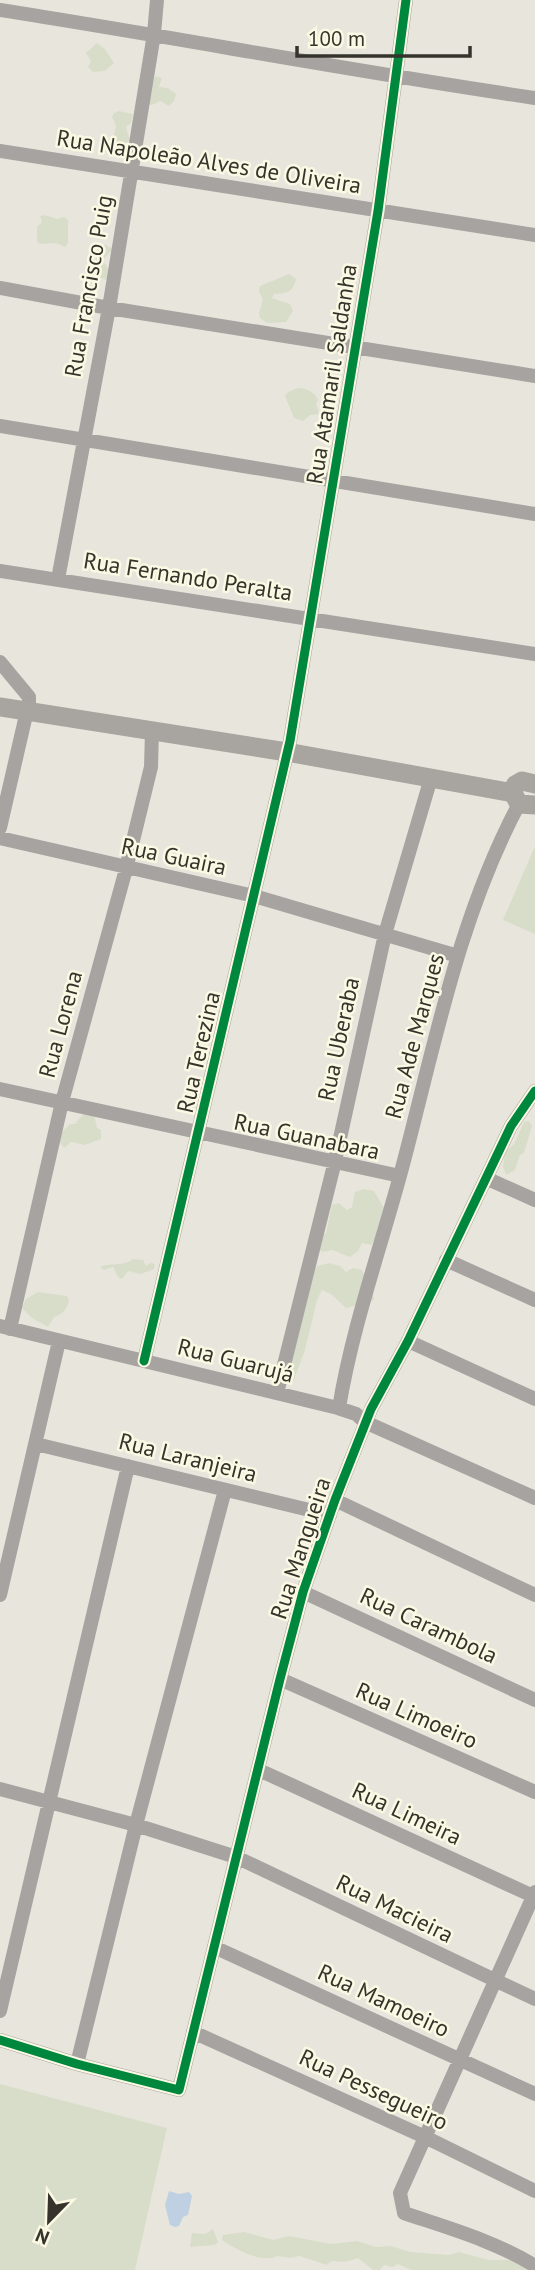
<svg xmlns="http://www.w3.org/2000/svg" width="535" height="2270" viewBox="0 0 535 2270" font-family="'PT Sans',sans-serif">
<rect width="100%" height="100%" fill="#e8e6dc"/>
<path fill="#d8ddc9" d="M97,43L105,49L114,63L105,71L93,72L88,67L91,61L86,53Z
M155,76L162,78L159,87L168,88L176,94L174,101L169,106L160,101C154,104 152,107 145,103Z
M119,111L133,114L131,123L126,127L130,141L121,145L113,140L116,126L112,117L114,113Z
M45,215L57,219L64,217L68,220V243L65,247L56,243L41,244L37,242V227L42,222L40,216Z
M101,245H106L113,249L103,260L110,273L107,280L97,277L95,268L97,264L95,253Z
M289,274L296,279C293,293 287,293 274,294L272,298L290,304L293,311L286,322L267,323L260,318L259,313L263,300L259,291L260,286Z
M298,388C306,388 315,392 318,400L316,404L319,414L310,415L303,421L294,418L285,396L288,392Z
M535,846V934L503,920Z
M84,1113L94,1114L97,1128L101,1130V1139L85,1145L71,1142L64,1148C54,1138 62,1132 70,1124H75Z
M529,1121L532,1126L524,1153L520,1155L515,1170L506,1175L503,1167L505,1152L514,1144L524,1122Z
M364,1189L374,1191L384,1208C379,1220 379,1235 371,1245L362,1243L358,1251L350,1257L332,1250L323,1252L316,1249L317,1241L326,1233L332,1205L339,1203L347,1210L352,1207L355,1192Z
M133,1259L143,1260L146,1266L150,1263L155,1264L154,1269L141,1274L128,1271L122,1279L118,1277L113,1267L104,1270L100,1267C111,1262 123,1267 133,1259Z
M329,1263L340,1266L346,1272L353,1268L362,1270L372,1290L374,1300L346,1308L331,1294L322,1290L317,1300L305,1350L292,1385L286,1376L310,1274L318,1266Z
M38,1292L67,1296L69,1301C68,1308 61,1316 54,1317L48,1327L32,1318L22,1308L26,1299Z
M0,2084L167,2128L135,2270H0Z
M213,2229L218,2242L215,2245L190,2247L192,2233L205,2234Z
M244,2232L274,2240L289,2236L331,2244L357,2241L376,2247L391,2246L410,2252L449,2255L459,2252L489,2260H515L535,2270H411L398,2264L393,2267L384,2265L380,2270H373L358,2258L345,2262L331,2261L327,2265L299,2256L290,2258L277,2256C262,2264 235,2249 222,2240L223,2235Z"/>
<path fill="#bed0e2" d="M169,2191L179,2194L189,2192L192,2196L188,2215L183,2217L179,2226L175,2227L170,2225L165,2205Z"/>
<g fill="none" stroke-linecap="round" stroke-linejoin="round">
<path stroke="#a7a3a1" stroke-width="14" d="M0,10C179,38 356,72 535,98
M0,151L535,235
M0,288L109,308L535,376
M0,426L535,514
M0,571L535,654
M58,579L109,308L154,34L157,0
M0,662L29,697V702L0,828
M0,838L254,896L458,956
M0,1089L400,1176
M488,1179L535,1200
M446,1260L535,1300
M0,1326L338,1408L356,1414L365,1422L535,1498
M10,1329L62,1102L126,869L151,767L152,731
M408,1341L535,1399
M144,1361L290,741L378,211L406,0
M277,1393L335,1161L385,934L431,778
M339,1408C352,1328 380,1250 401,1172C434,1049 458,918 519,804
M36,1444L330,1515
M335,1500L535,1595
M303,1592L535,1700
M0,1595L59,1341
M280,1679L535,1792
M259,1770L535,1897
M0,1789L136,1825L236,1857L535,1999
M535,1892L400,2193L404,2213C448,2228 495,2241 535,2266
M214,1947L535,2094
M0,2011L128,1466
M193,2032L425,2137L535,2191
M0,2040L77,2064L179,2090L280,1679L303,1592L335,1500L371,1409L408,1341L511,1126L535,1091
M77,2064L136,1825L225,1490"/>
<path stroke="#a8a5a0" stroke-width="19" d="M0,707L287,752L513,793
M513,793L519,804L535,805
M513,793L515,785L522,781L535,784"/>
<g stroke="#fbf8e3" stroke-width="13">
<path id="cycleway" d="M144,1361L290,741L378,211L406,0
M0,2040L77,2064L179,2090L280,1679L303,1592L335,1500L371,1409L408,1341L511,1126L535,1091"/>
</g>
<use href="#cycleway" stroke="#00873e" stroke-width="9"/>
</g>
<g text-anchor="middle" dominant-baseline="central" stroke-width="5" stroke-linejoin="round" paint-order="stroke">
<g font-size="23" fill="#35342c" stroke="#fbf8e3">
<text transform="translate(209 161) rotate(9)">Rua Napoleão Alves de Oliveira</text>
<text transform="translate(88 286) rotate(-80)">Rua Francisco Puig</text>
<text transform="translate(331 374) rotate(-81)">Rua Atamaril Saldanha</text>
<text transform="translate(188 576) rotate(9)">Rua Fernando Peralta</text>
<text transform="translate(174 856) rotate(12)">Rua Guaira</text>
<text transform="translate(60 1024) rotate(-75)">Rua Lorena</text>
<text transform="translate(414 1036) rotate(-75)">Rua Ade Marques</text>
<text transform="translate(338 1039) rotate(-78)">Rua Uberaba</text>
<text transform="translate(198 1052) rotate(-77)">Rua Terezina</text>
<text transform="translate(307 1136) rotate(12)">Rua Guanabara</text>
<text transform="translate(236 1360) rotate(14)">Rua Guarujá</text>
<text transform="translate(188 1457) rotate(14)">Rua Laranjeira</text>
<text transform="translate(300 1548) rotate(-72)">Rua Mangueira</text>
<text transform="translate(429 1625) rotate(25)">Rua Carambola</text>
<text transform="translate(417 1715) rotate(24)">Rua Limoeiro</text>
<text transform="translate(407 1813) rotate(25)">Rua Limeira</text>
<text transform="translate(395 1908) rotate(26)">Rua Macieira</text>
<text transform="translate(384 2000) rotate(25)">Rua Mamoeiro</text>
<text transform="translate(374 2089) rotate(25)">Rua Pessegueiro</text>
</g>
</g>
<g transform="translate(49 2221) rotate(203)" stroke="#fbf8e3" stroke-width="5" paint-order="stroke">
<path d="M0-5L12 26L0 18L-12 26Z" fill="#35342c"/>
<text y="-10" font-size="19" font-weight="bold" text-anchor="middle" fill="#35342c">N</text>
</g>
<path d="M297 46v10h173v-10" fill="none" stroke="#35342c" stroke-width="3.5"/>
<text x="308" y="46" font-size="21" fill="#35342c" stroke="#fbf8e3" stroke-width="5" paint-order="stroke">100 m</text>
</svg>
